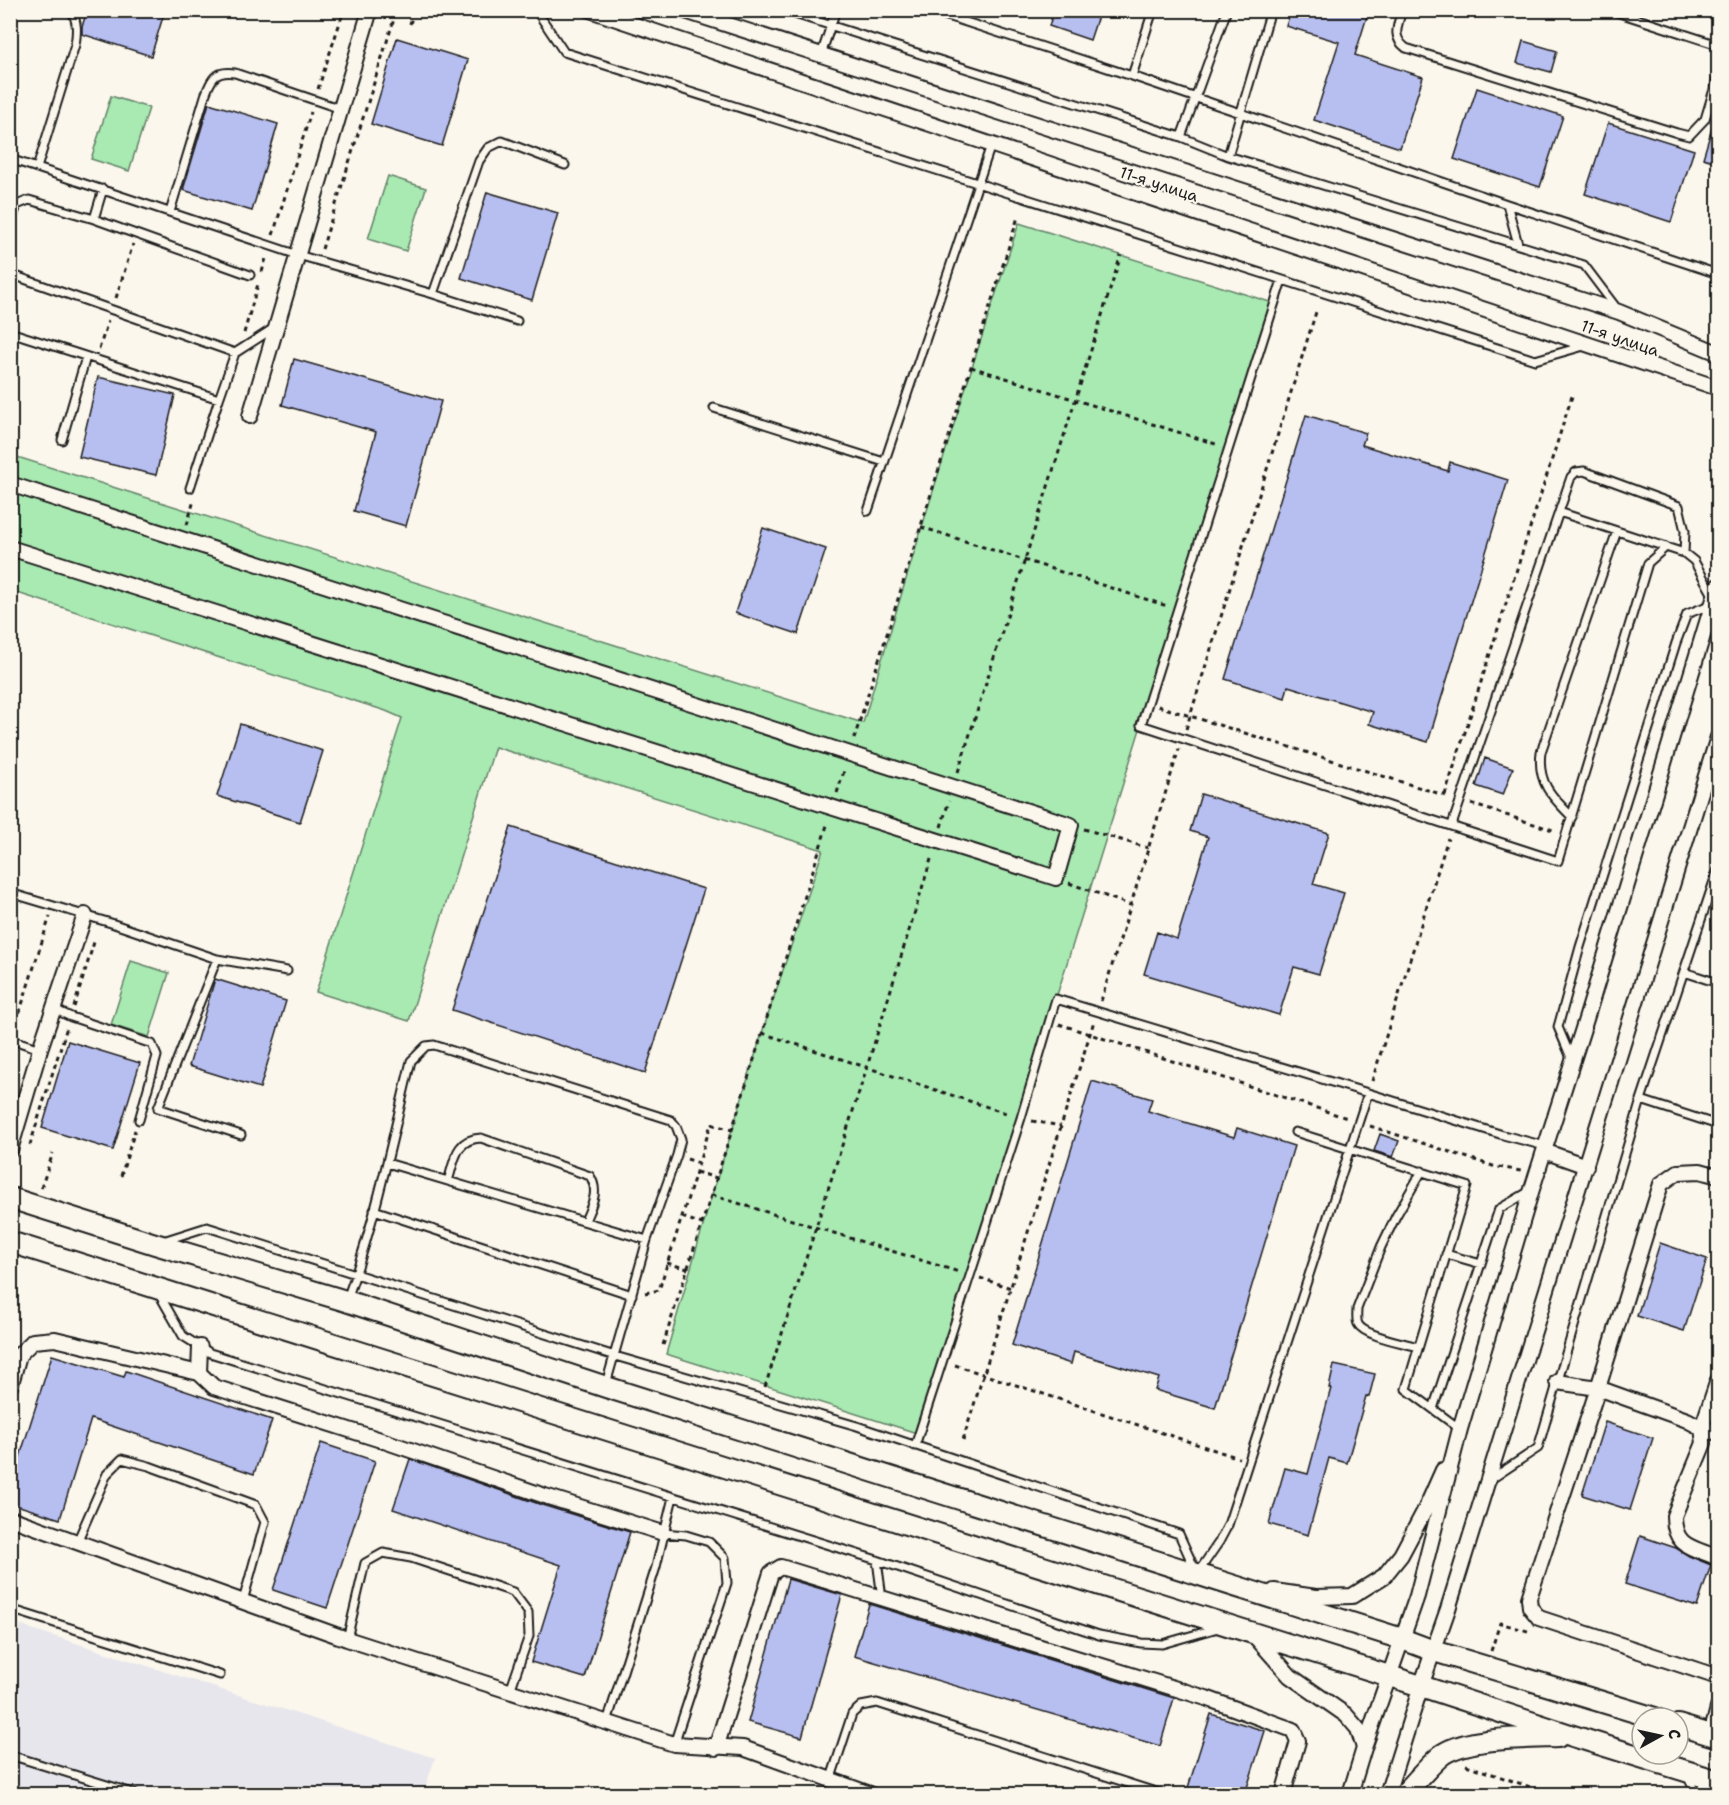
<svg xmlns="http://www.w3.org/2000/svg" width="1729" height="1805" viewBox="0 0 1729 1805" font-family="'Shantell Sans',sans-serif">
<rect width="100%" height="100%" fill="#fbf7ec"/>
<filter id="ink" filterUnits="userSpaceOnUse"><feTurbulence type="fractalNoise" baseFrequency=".0167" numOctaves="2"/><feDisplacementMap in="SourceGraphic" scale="12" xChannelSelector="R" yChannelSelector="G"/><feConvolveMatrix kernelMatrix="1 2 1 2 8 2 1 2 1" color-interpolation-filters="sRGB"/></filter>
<g filter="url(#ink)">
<path fill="#e7e6ed" d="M10,1622L435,1758L423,1794H11Z"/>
<path fill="#a9e9b2" stroke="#628267" stroke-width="1.5" d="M111,96L149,108L129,171L91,159Z
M388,176L426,188L406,251L368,239Z
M1019,223L1273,303L920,1434L666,1354L712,1195L762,1033L823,850L495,747L409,1021L316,992L402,718L386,711L11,591V455L863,723C912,556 964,389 1019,223Z
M131,961L169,973L149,1037L111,1025Z"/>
<path fill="#b7bef0" stroke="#1c1c1c" stroke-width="1.5" d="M87,10H165L151,56L82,34V27Z
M1054,10H1100L1090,40L1049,26Z
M1291,10H1369L1355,55L1423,77L1400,148L1314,120L1339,42L1286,26Z
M397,38L468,60L442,146L371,124Z
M1523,41L1557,51L1551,72L1517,63Z
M1477,88L1563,116L1540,187L1454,159Z
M209,103L278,124L252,211L183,190Z
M1715,118L1719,119V163L1703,158Z
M1608,123L1694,150L1671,222L1585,194Z
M487,192L558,213L532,300L461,278Z
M294,359L441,401L406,526L354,511L376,432L282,405Z
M98,377L175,395L156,475L79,457Z
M1306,415L1366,433L1362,445L1448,471L1450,462L1508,480L1428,742L1369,724L1373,712L1288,686L1285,698L1225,679Z
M763,528L826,549L798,634L735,613Z
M240,724L323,751L300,822L217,796Z
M1485,758L1513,768L1503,795L1476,786Z
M1201,794L1329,833L1313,884L1344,893L1319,974L1294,967L1279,1015L1144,974L1157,932L1177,939L1208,837L1190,831Z
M511,827L704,889L645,1073L452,1010Z
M215,979L286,1001L260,1088L189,1066Z
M68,1041L140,1063L113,1150L42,1128Z
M1092,1081L1152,1099L1148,1111L1234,1137L1237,1128L1294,1146L1215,1408L1155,1390L1159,1378L1074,1352L1071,1364L1012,1345Z
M1380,1134L1399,1141L1393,1157L1374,1151Z
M1660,1243L1707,1259L1684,1331L1637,1316Z
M52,1355L124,1377L126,1371L272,1420L254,1474L91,1419L60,1519L10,1503V1488Z
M1334,1365L1375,1374L1369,1397L1366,1396L1347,1463L1329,1458L1308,1535L1269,1524L1285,1468L1308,1474L1331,1388H1329Z
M1605,1422L1653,1438L1630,1510L1582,1495Z
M321,1443L375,1461L327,1608L273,1590Z
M410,1459L542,1505L630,1532L585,1678L531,1662L561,1565L393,1509Z
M1640,1536L1676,1548L1689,1556L1711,1565L1697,1607L1625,1584Z
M788,1579L842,1595L802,1737L748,1722Z
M869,1604L1174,1698L1160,1746L854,1656Z
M1211,1714L1265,1731L1245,1794H1186Z"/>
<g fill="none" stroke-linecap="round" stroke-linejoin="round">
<g stroke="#1c1c1c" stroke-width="11">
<path id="lane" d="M536,10L564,52L1535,360L1584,346
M782,10L1181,137L1228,156L1584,265L1618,310
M929,10L1132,76L1153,10
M1402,10C1398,25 1391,37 1406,48L1677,133L1689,136L1705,119L1718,76
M1610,10L1718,45
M821,55L836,10
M1132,76L1507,204L1518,244
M1181,137L1227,10
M1228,156L1271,10
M10,159L298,255L433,294L517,321
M37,168L75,45C77,32 78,22 71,10
M103,189L94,219L250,275
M1507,204L1718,274
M170,212L205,96C211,79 215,70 235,73L341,109
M10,226L17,205L29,200L94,219
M10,274L235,353L274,328
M1282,280L1141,725L1558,861L1648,563L1666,547
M433,294L479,161L488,148L502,141L565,165
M10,332L219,399L235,353
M714,408L884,462
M62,440L86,357
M190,488L219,399
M868,511L991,145
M1559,512L1684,553L1694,561L1713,595
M1572,817C1552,797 1537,783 1541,752L1617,531
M1452,825L1571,477L1576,472L1584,471L1679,506L1685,531L1684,553
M10,893L111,923L217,959L287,971
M217,959L158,1108L241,1135
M1684,972L1718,983
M54,1009L71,1017L152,1044L157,1056L139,1120
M10,1039L40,1049
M1572,1060L1558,1027L1580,947L1676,643L1687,614L1712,604
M1641,1100L1718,1125
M1295,1132L1467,1186L1406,1389L1460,1429
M387,1163L647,1240
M448,1181C455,1160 455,1139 481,1138L590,1176C600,1192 591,1206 585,1221
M374,1210L632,1295
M163,1241L207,1227L615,1356L857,1426L1179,1534L1197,1574L1219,1542L1228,1525L1368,1093
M1446,1254L1481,1264
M159,1294L183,1336L210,1353L877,1560L1099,1635L1141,1643L1162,1644L1218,1628
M347,1299C375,1222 392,1140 411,1061L426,1046L434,1045L671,1120L676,1126L681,1139L677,1155L647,1240L606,1384
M1418,1347C1405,1343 1364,1336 1358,1324C1356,1320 1357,1314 1357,1309L1381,1247L1396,1216L1422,1171
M1433,1409L1499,1209L1530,1191
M915,1446L1021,1118L1056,999L1368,1093L1503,1135L1545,1146
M1490,1480L1538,1448L1641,1100L1718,869
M663,1533L686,1535L709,1542L725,1558L727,1583L674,1744
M77,1542L107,1474L122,1459L149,1466L256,1505L265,1522L243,1601
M877,1560L882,1598
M10,1609L220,1675
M347,1639L365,1563L383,1553L411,1558L513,1592L528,1612L529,1636L510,1691
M607,1722L656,1567L673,1497
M10,1755L136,1794
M1687,1775L1696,1794
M830,1781L852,1714L861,1706L877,1703L1162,1794"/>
</g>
<g stroke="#1c1c1c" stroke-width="18">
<path id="street" d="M590,10L1718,388
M682,10L1619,312L1718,353
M250,416L370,10
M10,484L1071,825L1056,878L10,548
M10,1150L40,1049L85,915
M1544,1151L1586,1166
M1718,1176L1700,1171L1678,1172L1661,1184L1598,1388L1529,1598L1530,1607L1539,1618L1718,1677
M200,1347L199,1373L214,1387L384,1441L545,1496L663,1533
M1718,1380L1702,1428L1718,1433
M1557,1382L1598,1388L1687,1420L1702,1428L1704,1443L1674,1516C1674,1548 1693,1547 1718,1558
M10,1387L19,1355L33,1341L55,1339L199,1373
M10,1518L347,1639L674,1744L743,1748L870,1794
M1274,1591L1316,1597L1352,1596L1384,1576L1401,1555L1426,1508L1443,1470
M1253,1634L1290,1676L1346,1715L1358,1729L1364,1748
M1711,1735L1718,1708
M716,1748L771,1573L781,1567L1206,1698L1293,1730L1298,1741L1283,1794
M1350,1794L1364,1748L1417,1596L1460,1429L1532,1189L1587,1016L1718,586
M1387,1794L1421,1686L1448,1609L1718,737"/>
</g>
<g stroke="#1c1c1c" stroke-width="24">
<path id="secondary" d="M10,1198L155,1244L346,1301L606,1387L1402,1639L1434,1651L1655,1718
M10,1242L1421,1686L1573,1736L1718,1781
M1678,1725L1718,1737
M1404,1794C1415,1783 1431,1763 1443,1754C1469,1737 1527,1738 1558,1737"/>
</g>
<path stroke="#1c1c1c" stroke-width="3" stroke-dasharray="4.5 4.5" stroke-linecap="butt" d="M410,24L414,10
M318,89L344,10
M273,235L311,112
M322,249L394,19
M262,272L267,255
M116,298L133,244
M244,333L258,284
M99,349L108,321
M971,367L1219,445
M187,525L194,500
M921,527L1167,606
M1158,706L1450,797
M1186,729L1316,312
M854,739L1018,217
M958,772L1121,255
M837,793L845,768
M1445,795L1573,393
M1471,804L1556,831
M941,827L949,801
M1084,829L1148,848
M1069,883L1130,905
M1101,1001L1179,749
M74,1007L95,939
M1059,1024L1347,1118
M14,1030L50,916
M762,1033L1009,1114
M1372,1081L1448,838
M1032,1121L1061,1126
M1370,1126L1493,1166L1521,1171
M30,1145L67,1027
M687,1159L699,1163
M696,1172L717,1178
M121,1176L135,1130
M41,1188L53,1153
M712,1195L959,1272
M682,1217L702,1224
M667,1263L688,1269
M10,1277L18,1263
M980,1278L1011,1288
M645,1293L659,1290L711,1124L732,1130
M663,1345L732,1130L828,822
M955,1365L1239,1458
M765,1387L867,1067L932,856
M963,1440L1094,1021
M1491,1651L1500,1623L1531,1632
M1466,1765L1551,1794"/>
<use href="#lane" stroke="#fbf7ec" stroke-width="7"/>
<use href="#street" stroke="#fbf7ec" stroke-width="14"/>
<use href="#secondary" stroke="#fbf7ec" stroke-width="20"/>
</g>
</g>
<g text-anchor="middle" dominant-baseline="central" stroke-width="4.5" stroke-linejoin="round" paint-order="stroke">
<g font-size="16" fill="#1c1c1c" stroke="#fbf7ec">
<text transform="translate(1159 184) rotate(18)">11-я улица</text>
<text transform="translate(1620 338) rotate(19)">11-я улица</text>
</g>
</g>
<rect width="1729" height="1805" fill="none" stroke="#fbf7ec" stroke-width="36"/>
<rect x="18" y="18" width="1693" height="1769" fill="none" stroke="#1c1c1c" stroke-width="2" filter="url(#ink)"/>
<g transform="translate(1660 1736) rotate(82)"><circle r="28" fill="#fbf7ec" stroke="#a29f99" stroke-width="1.5"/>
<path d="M0-4.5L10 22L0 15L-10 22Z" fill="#1c1c1c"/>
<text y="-9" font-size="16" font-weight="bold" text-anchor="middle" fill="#1c1c1c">С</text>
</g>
</svg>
